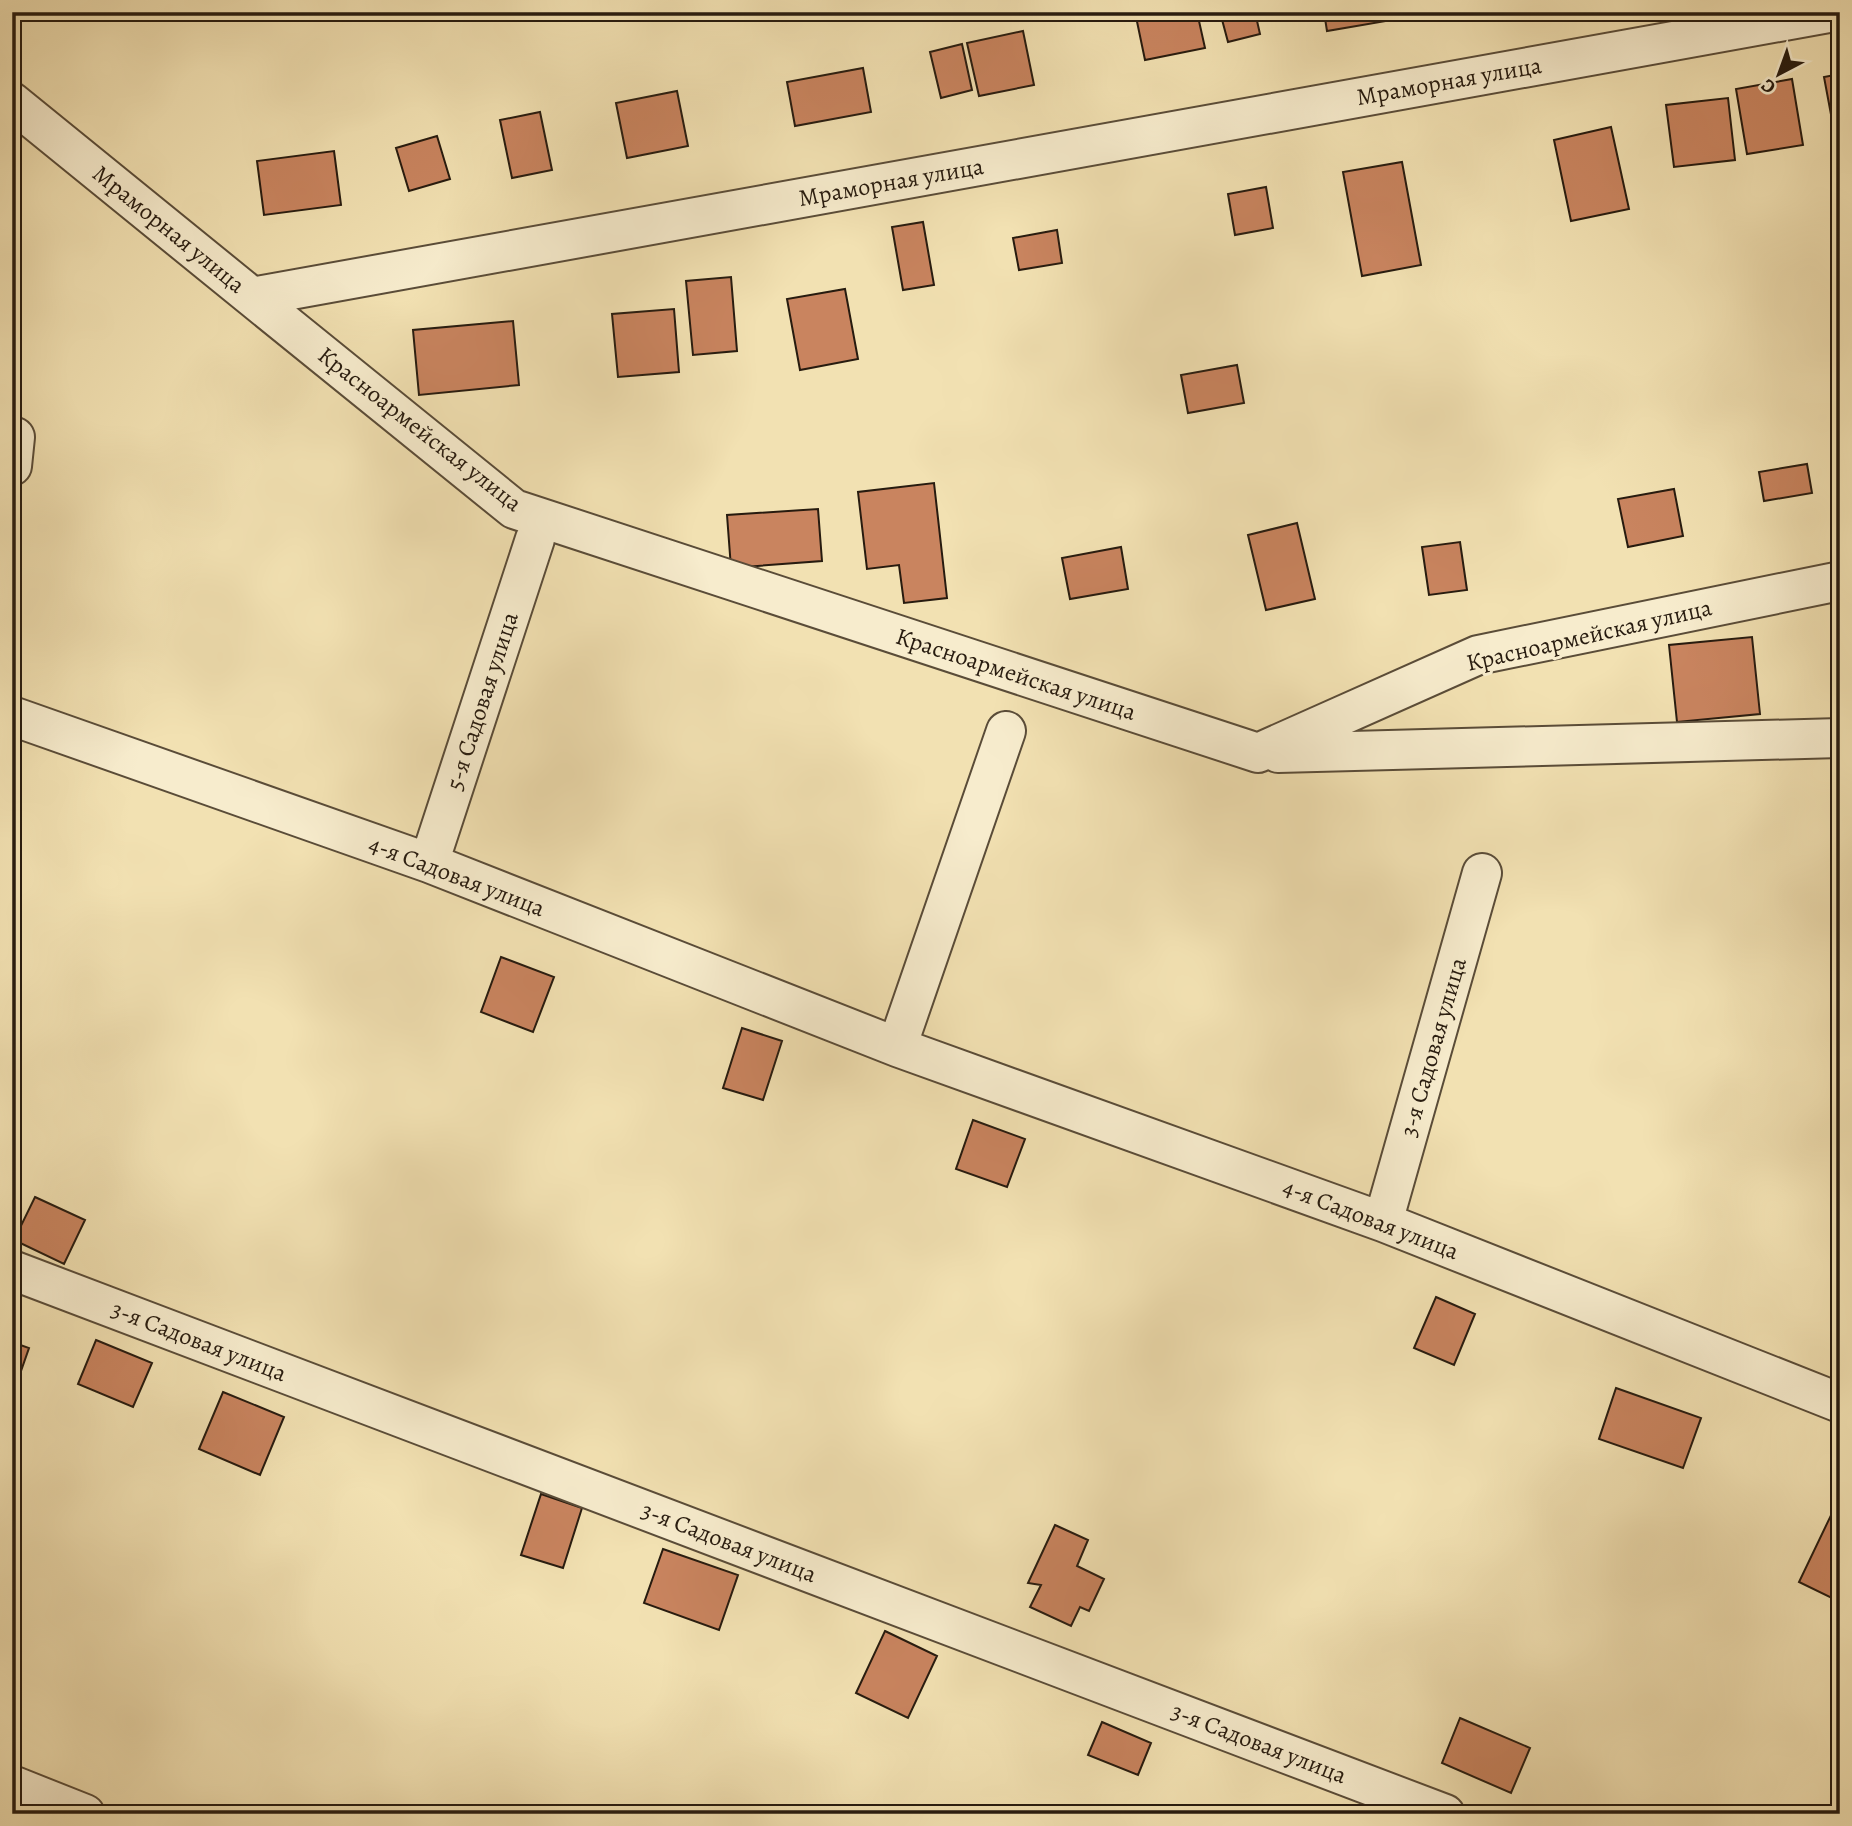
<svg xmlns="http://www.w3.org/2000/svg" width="1852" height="1826" viewBox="0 0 1852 1826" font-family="Alegreya,serif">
<rect width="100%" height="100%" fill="#f2e1b2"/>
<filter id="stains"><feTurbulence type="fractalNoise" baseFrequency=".00286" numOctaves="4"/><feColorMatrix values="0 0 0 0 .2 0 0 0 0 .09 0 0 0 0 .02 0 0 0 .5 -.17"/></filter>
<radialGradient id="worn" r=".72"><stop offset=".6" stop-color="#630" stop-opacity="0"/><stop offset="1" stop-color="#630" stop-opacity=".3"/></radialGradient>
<path fill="#c9845f" stroke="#271b0f" stroke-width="2" d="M1135,12H1197L1205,48L1145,60Z
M1220,12H1255L1260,34L1228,42Z
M1324,12H1385L1386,21L1327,31Z
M1023,31L1034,85L979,96L967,43Z
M962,44L972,90L941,98L930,52Z
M863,68L871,112L795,126L787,82Z
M1840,74V151L1838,152L1824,77Z
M1792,79L1803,145L1747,154L1736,89Z
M677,91L688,146L627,158L616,103Z
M1728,98L1735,160L1674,167L1666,105Z
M540,112L552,170L512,178L500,120Z
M1611,127L1629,209L1571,221L1554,140Z
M437,136L450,179L409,191L396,148Z
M334,151L341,205L264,215L257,161Z
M1402,162L1421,265L1362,276L1343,172Z
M1266,187L1273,228L1235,235L1228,194Z
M923,222L934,285L903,290L892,227Z
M1057,230L1062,263L1019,270L1013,238Z
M731,277L737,351L693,355L686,281Z
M845,289L858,359L800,370L787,299Z
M674,309L679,372L618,377L612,314Z
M513,321L519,385L419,395L413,330Z
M1237,365L1244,403L1188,413L1181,375Z
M1807,464L1812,493L1764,501L1759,472Z
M934,483L947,598L904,603L899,565L867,569L858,492Z
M1674,489L1683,536L1628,547L1618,499Z
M818,509L822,561L731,568L727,515Z
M1297,523L1315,599L1266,610L1248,535Z
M1460,542L1467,590L1429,595L1422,547Z
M1121,547L1128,589L1070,599L1062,558Z
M1752,637L1760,714L1677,722L1669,645Z
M501,957L554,977L533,1032L481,1012Z
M742,1028L782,1041L763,1100L723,1088Z
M973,1120L1025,1139L1007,1187L956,1169Z
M35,1197L85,1220L64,1264L14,1240Z
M1436,1297L1475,1314L1454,1365L1414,1348Z
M96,1340L152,1363L133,1407L78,1384Z
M12,1342L29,1348L14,1391H12Z
M1616,1388L1701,1418L1683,1468L1599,1439Z
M223,1392L284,1417L260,1475L199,1449Z
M541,1494L582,1508L563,1568L521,1555Z
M1834,1509L1840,1512V1602L1799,1582Z
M1055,1525L1088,1540L1077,1566L1104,1579L1089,1611L1080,1607L1071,1626L1030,1607L1041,1585L1028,1583Z
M663,1549L738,1575L719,1630L644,1603Z
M885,1631L937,1656L908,1718L856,1693Z
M1460,1718L1530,1748L1511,1793L1442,1763Z
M1102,1722L1151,1743L1138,1775L1088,1755Z"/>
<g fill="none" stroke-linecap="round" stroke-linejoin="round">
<g stroke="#5a4c38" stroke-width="42">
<path id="minor" d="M12,102L252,297L1834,12
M252,297L514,509L1258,753L1478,655L1840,581
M12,466L15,437
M12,716L429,863L897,1047L1383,1222L1840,1403
M1278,753L1840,738
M429,863L535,539
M897,1047L1006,731
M1383,1222L1482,873
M12,1270L1445,1814
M12,1785L85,1814"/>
</g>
<use href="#minor" stroke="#f7eccd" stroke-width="38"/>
</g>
<g text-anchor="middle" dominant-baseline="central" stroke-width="6" stroke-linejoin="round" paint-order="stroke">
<g font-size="24" fill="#271b0f" stroke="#f7eccd">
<text transform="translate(1449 81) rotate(-10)">Мраморная улица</text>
<text transform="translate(891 182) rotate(-10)">Мраморная улица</text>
<text transform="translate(169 229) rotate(39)">Мраморная улица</text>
<text transform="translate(420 429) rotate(38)">Красноармейская улица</text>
<text transform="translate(1589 635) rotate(-13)">Красноармейская улица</text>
<text transform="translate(1016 674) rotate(18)">Красноармейская улица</text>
<text transform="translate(482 701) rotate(-72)">5-я Садовая улица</text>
<text transform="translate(457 876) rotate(21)">4-я Садовая улица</text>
<text transform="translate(1433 1047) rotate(-74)">3-я Садовая улица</text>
<text transform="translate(1371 1219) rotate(21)">4-я Садовая улица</text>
<text transform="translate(199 1341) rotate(21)">3-я Садовая улица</text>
<text transform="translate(729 1542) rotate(21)">3-я Садовая улица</text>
<text transform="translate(1259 1743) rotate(21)">3-я Садовая улица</text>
</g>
</g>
<rect width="1852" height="1826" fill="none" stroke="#f2e1b2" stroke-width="42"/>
<rect x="14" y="14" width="1824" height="1798" fill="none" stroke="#271b0f" stroke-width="3.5"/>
<rect x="21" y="21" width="1810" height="1784" fill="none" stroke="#271b0f" stroke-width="2"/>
<g transform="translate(1779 74) rotate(221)" stroke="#f7eccd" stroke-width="5" paint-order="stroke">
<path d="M0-5L12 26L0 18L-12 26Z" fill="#271b0f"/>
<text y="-10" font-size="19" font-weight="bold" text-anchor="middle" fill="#271b0f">С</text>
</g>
<rect width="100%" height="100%" filter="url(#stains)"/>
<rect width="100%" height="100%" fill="url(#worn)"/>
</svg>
